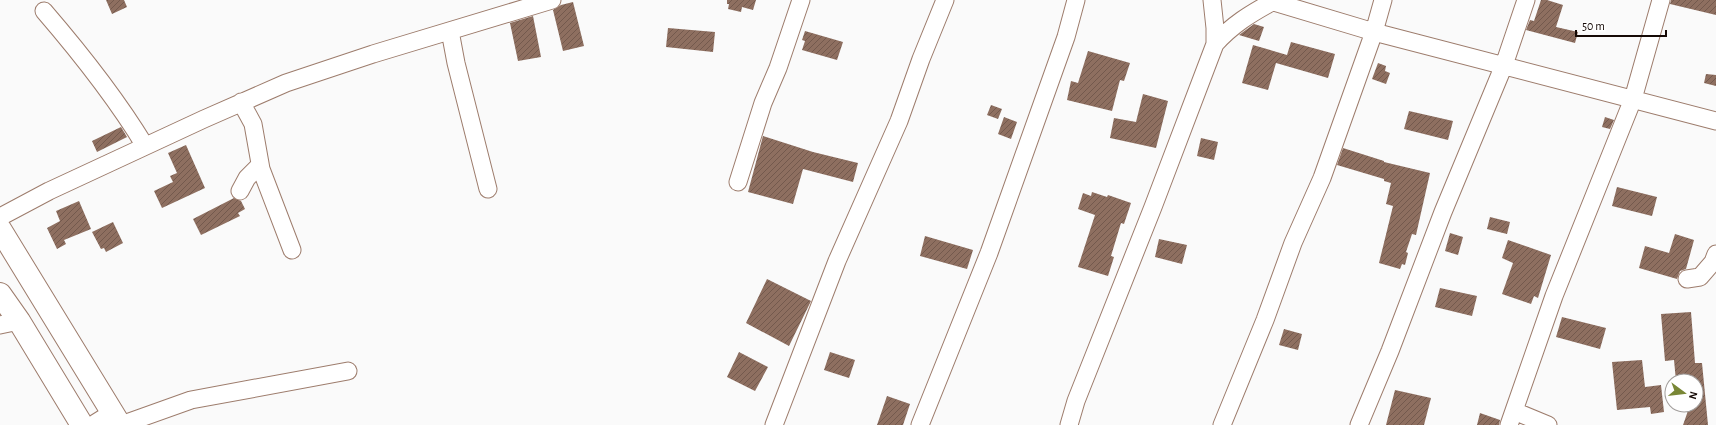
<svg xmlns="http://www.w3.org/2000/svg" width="1716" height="425" viewBox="0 0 1716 425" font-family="'Alegreya Sans',sans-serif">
<defs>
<pattern id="building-hatch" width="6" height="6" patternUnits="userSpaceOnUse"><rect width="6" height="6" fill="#8e6f60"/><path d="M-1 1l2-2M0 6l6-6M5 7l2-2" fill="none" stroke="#73594d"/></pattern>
</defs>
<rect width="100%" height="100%" fill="#fafafa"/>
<path fill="url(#building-hatch)" d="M106,0H124L127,7L112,14Z
M727,0H756L753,10L742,7L741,12L728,9L729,4H727Z
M1541,0H1547L1563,5L1556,27L1578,32L1575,43L1526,30L1530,20L1534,21Z
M1671,0H1716V15L1670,4Z
M573,2L584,46L563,51L553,10L561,5Z
M533,16L541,57L518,61L510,23Z
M1254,24L1264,27L1259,41L1239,35Z
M668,28L715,32L713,52L666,47Z
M805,31L843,42L837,60L802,50L805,41L802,40Z
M1291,42L1335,54L1328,78L1276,63L1268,90L1242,83L1253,45L1287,55Z
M1088,51L1130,63L1124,81L1120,80L1112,111L1067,100L1071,81L1078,83Z
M1378,63L1386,66L1385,71L1390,73L1386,84L1372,79Z
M1706,74L1716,75V86L1704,83Z
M1143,94L1168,101L1156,148L1110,138L1114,118L1136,122Z
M991,105L1002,109L998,119L987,115Z
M1409,111L1453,121L1448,140L1404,129Z
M1004,117L1017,122L1011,139L998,134Z
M1605,117L1614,120L1610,129L1602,127Z
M121,127L127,137L97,152L92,141Z
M763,136L813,152L858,163L853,182L803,169L793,204L748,192Z
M1201,138L1218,142L1214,160L1197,156Z
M186,145L205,188L162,208L154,191L173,182L170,176L177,173L168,153Z
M1343,148L1384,161V162L1430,173L1416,235L1412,234L1406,252L1408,253L1405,265L1402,264L1400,269L1379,263L1393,206L1386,204L1391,183L1384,181V179L1337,165Z
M1617,187L1657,197L1652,216L1612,206Z
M1092,192L1107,197L1108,195L1131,203L1124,224L1121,223L1111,256L1114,257L1108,276L1078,267L1095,215L1078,209L1083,193L1091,196Z
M234,198L241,201L245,209L238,213L240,216L201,235L193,219Z
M79,201L91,229L64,240L66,244L57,249L47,228L60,221L56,211Z
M1490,217L1510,222L1507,234L1487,229Z
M113,222L123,243L106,252L104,248L101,249L92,232Z
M1450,233L1463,237L1458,255L1445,251Z
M1675,234L1694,240L1686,269L1680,271L1677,279L1639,268L1645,246L1669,253Z
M925,236L973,250L967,269L920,256Z
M1159,239L1187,245L1182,264L1155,257Z
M1508,240L1551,255L1538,298L1534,296L1531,304L1502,294L1513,263L1502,258Z
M767,279L811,301L789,346L746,323Z
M1440,288L1477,296L1472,316L1435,307Z
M1691,312L1695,363H1702L1708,425H1683L1690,405H1696V381H1676L1674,360L1665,361L1661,314Z
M1562,317L1606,328L1600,349L1556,337Z
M1284,329L1302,334L1298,350L1279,345Z
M739,352L768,367L755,391L727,377Z
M830,352L855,360L849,378L824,370Z
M1642,360L1645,387L1661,385L1664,412L1651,414L1650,407L1617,410L1612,362Z
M1395,390L1431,398L1424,425H1386Z
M887,396L910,404L903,425H877Z
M1480,413L1500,420L1499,425H1477Z"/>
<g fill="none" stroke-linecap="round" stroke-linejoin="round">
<g stroke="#9d7c6c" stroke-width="19">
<path id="minor" d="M1267,0L1374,32L1716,121
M44,11C81,54 116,98 145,146
M450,31L456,63L488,189
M1215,44C1232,25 1250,14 1272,2
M241,102L253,124L261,169L292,250
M738,182L763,103L778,68L801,0
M240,191L247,178L260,165
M0,217L49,191L204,119L286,83L373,54L552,0
M1687,279L1700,277L1713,262L1716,254
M0,325L19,321
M1514,411L1548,425
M121,425L191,400L348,371
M774,425L837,261L899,121L921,59L945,0
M920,425L989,253L1066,37L1076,0
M1069,425L1076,401L1153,207L1215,44V28L1212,0
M1222,425L1265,320L1293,243L1322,178L1374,32L1383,0
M1359,425L1390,351L1443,212L1504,65L1526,0
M1509,425L1554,296L1633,99L1661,0"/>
</g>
<g stroke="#9d7c6c" stroke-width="24">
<path id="highway" d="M0,229L120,425
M0,294L19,321L82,425
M97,425L113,415"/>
</g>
<use href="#minor" stroke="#fff" stroke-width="17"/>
<use href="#highway" stroke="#fff" stroke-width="22"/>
</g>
<g transform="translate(1684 393) rotate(105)"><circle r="19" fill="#ffffff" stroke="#a19d9b"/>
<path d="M0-3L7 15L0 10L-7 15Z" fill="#798736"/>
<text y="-6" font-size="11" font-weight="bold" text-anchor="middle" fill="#150905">N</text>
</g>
<path d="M1576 30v6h90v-6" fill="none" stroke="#150905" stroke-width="2"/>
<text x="1582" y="30" font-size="12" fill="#150905" stroke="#ffffff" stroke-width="3" paint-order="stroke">50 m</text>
</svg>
